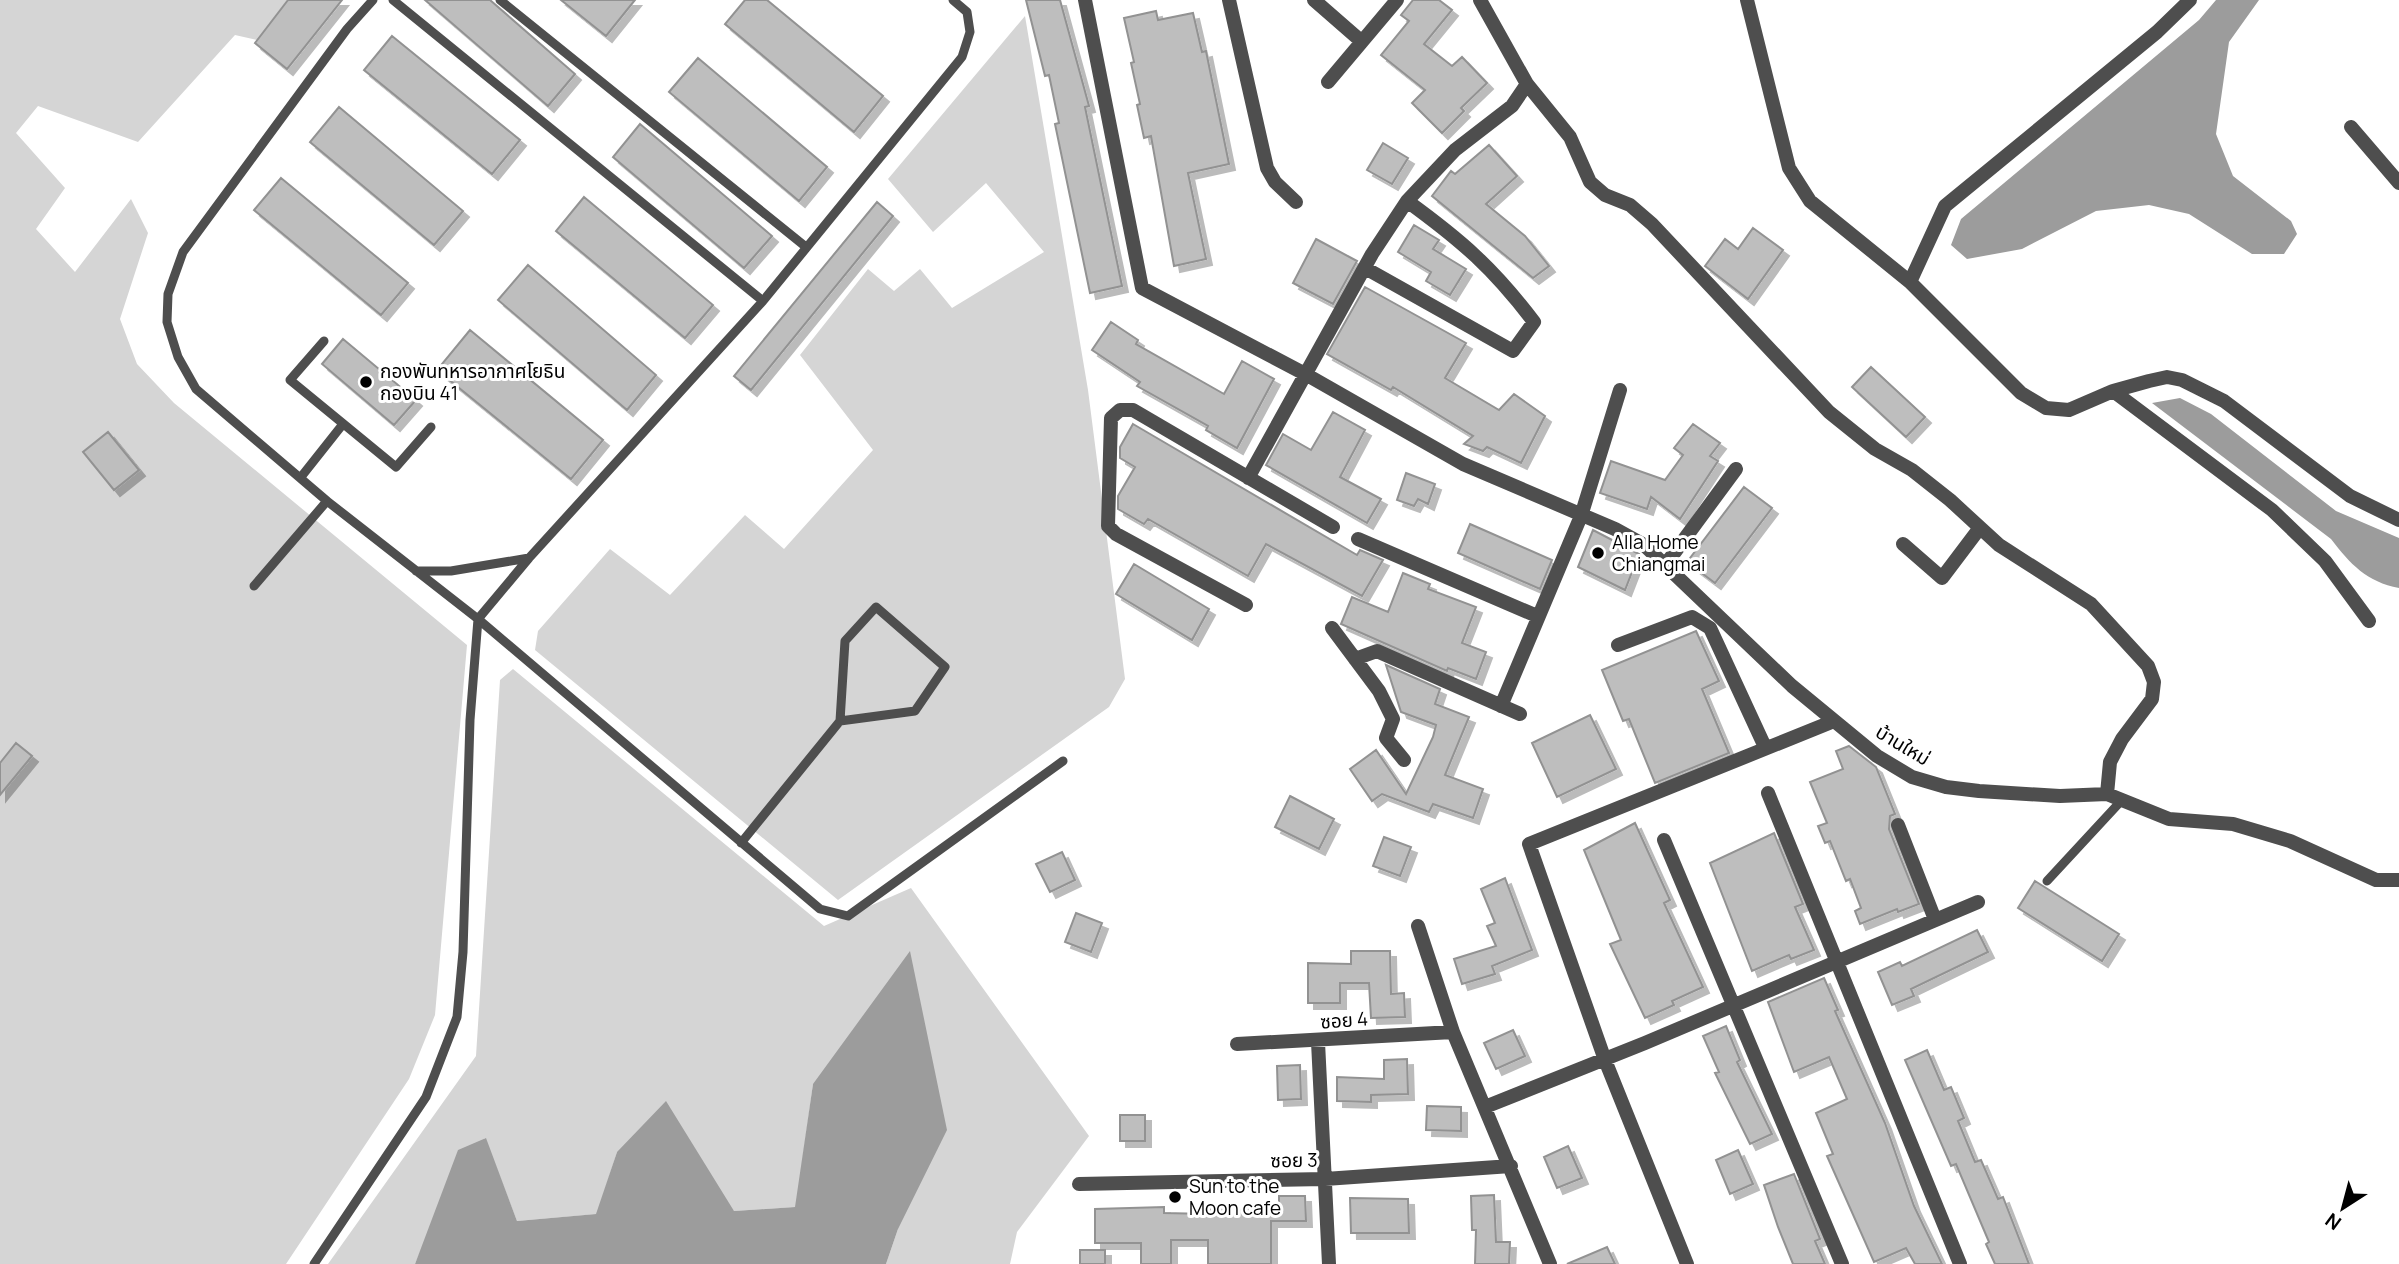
<svg xmlns="http://www.w3.org/2000/svg" width="2399" height="1264" viewBox="0 0 2399 1264" font-family="Manrope,'Noto Sans Thai',sans-serif">
<defs>
<filter id="shadow"><feDropShadow dx="6" dy="6" stdDeviation="0" flood-color="#0004"/></filter>
</defs>
<rect width="100%" height="100%" fill="#fff"/>
<path fill="#d5d5d5" d="M0,0H287L257,40L235,35L138,142L38,106L16,133L65,188L36,229L75,272L131,199L148,233L120,319L137,364L174,403L467,645L435,1015L409,1079L286,1264H0Z
M1025,16L1088,390L1125,679L1109,707L838,900L535,650L538,631L610,549L670,595L745,515L784,549L873,450L800,355L868,269L894,291L920,269L952,308L1044,252L986,183L933,232L888,179Z
M513,669L824,926L911,888L1089,1136L1017,1232L1010,1264H886L898,1229L813,1084L796,1207L734,1211L617,1152L597,1214L517,1221L485,1138L431,1226L415,1264H328L476,1056L500,680Z"/>
<path fill="#9c9c9c" d="M2216,0H2259L2229,42L2216,134L2233,176L2291,221L2297,234L2284,254H2252L2189,214L2149,205L2096,211L2022,249L1967,259L1951,245L1961,219L2199,20Z
M2180,398L2211,414L2336,511L2399,538V588C2367,582 2350,564 2331,539L2152,403Z
M910,951L947,1130L898,1229L886,1264H415L458,1150L486,1138L517,1221L596,1214L617,1152L666,1101L734,1211L795,1207L813,1084Z"/>
<path fill="#bebebe" stroke="#929292" stroke-width="2" filter="url(#shadow)" d="M288,0H342L287,69L255,43Z
M425,0H490L575,74L548,106Z
M561,0H635L606,36Z
M745,0H767L883,96L854,132L725,24Z
M1026,0H1060L1089,106L1085,107L1122,286L1090,293L1055,124L1059,123L1049,75L1045,76Z
M1413,0H1439L1452,10L1424,44L1452,66L1462,57L1487,83L1461,108L1464,111L1442,133L1412,103L1425,90L1381,55L1409,21L1401,15Z
M1156,11L1158,20L1193,13L1202,52L1206,51L1229,164L1188,173L1206,259L1174,266L1151,136L1144,138L1137,105L1140,104L1131,63L1134,62L1124,18Z
M392,36L520,140L492,174L364,70Z
M698,58L827,167L799,201L669,92Z
M339,107L463,211L434,245L310,142Z
M640,124L772,236L744,268L613,157Z
M1383,143L1408,158L1392,184L1367,170Z
M1489,145L1517,176L1486,204L1525,236L1549,266L1533,278L1432,196L1451,171L1455,174Z
M281,178L408,283L381,315L254,210Z
M584,197L713,305L685,338L556,231Z
M877,202L893,216L751,390L734,376Z
M1414,225L1439,240L1433,249L1466,269L1450,295L1426,281L1431,272L1398,252Z
M1753,228L1783,250L1748,299L1705,266L1725,239L1738,249Z
M1316,239L1357,261L1333,304L1293,283Z
M528,265L656,375L627,410L498,300Z
M1365,287L1466,343L1445,378L1499,410L1514,394L1545,416L1521,463L1487,447L1483,451L1464,444L1473,436L1393,387L1391,390L1327,354Z
M1111,322L1138,340L1136,344L1224,394L1242,361L1274,379L1237,448L1206,430L1208,426L1137,386L1140,382L1092,350Z
M470,330L603,440L571,479L437,370Z
M343,339L416,400L394,425L322,364Z
M1871,367L1925,417L1906,437L1852,387Z
M1333,412L1365,430L1340,477L1381,499L1367,523L1266,465L1283,434L1311,450Z
M1133,424L1357,555L1360,550L1383,560L1362,596L1266,544L1248,576L1148,519L1144,524L1118,509V496L1135,467L1120,458V447Z
M1693,424L1720,443L1710,456L1718,461L1680,519L1651,497L1647,509L1600,493L1611,461L1665,480L1683,455L1674,448Z
M108,432L139,470L114,490L83,452Z
M1406,473L1435,484L1428,504L1418,499L1414,506L1397,500Z
M1744,487L1772,508L1715,583L1687,562Z
M1470,524L1552,560L1540,589L1458,553Z
M1593,530L1639,554L1625,590L1578,567Z
M1134,564L1209,609L1192,640L1116,594Z
M1403,573L1430,584L1428,589L1476,607L1462,643L1486,652L1476,679L1448,668L1447,671L1341,624L1352,597L1388,612Z
M1696,631L1719,681L1702,689L1729,753L1655,783L1629,719L1623,721L1602,670Z
M1386,665L1440,689L1435,704L1469,717L1445,775L1483,789L1473,818L1433,804L1429,812L1382,794L1372,801L1350,769L1376,750L1406,794L1433,737L1436,725L1401,712Z
M1590,715L1616,769L1557,797L1532,743Z
M16,743L32,756L0,795V763Z
M1849,746L1876,767L1895,814L1890,816L1889,829L1919,904L1898,912L1897,909L1860,924L1855,911L1861,908L1850,879L1846,881L1830,841L1825,843L1818,826L1827,823L1810,782L1843,769L1836,751Z
M1290,796L1334,819L1319,849L1275,827Z
M1635,823L1670,900L1664,903L1703,987L1672,1001L1674,1005L1645,1018L1610,944L1621,940L1584,850Z
M1774,833L1803,904L1795,907L1814,950L1791,959L1789,955L1752,971L1710,863Z
M1384,837L1411,847L1400,876L1373,866Z
M1062,852L1075,880L1050,892L1036,864Z
M1505,878L1532,950L1492,966L1495,974L1462,984L1454,959L1496,946L1487,926L1495,923L1481,889Z
M2035,881L2119,934L2102,961L2018,908Z
M1076,913L1102,923L1091,952L1065,942Z
M1977,930L1988,952L1911,989L1914,996L1892,1005L1878,972L1900,962L1902,966Z
M1351,951H1390L1391,994L1404,993L1405,1017L1371,1018L1369,983H1340V1003H1308V963L1351,964Z
M1824,978L1838,1010L1835,1011L1885,1123L1914,1206L1942,1264H1915L1906,1248L1874,1262L1827,1156L1833,1154L1816,1113L1847,1099L1829,1057L1794,1072L1768,1002Z
M1726,1026L1740,1060L1737,1062L1772,1134L1750,1144L1715,1073L1719,1072L1703,1036Z
M1513,1030L1525,1056L1496,1069L1484,1043Z
M1927,1050L1944,1090L1951,1087L1964,1118L1958,1121L1975,1162L1981,1160L1998,1199L2003,1197L2029,1264H1995L1986,1244L1989,1242L1956,1164L1951,1166L1905,1060Z
M1407,1059L1408,1094L1371,1095V1102L1337,1101V1077L1384,1079V1060Z
M1300,1065L1301,1099L1278,1100L1277,1066Z
M1427,1106L1461,1107V1131L1426,1130Z
M1120,1115H1145V1141H1120Z
M1568,1146L1582,1178L1557,1188L1544,1157Z
M1738,1150L1753,1184L1730,1194L1716,1160Z
M1794,1174L1820,1239L1815,1241L1825,1264H1793L1778,1227L1764,1185Z
M1494,1195L1496,1242H1510L1509,1264H1475L1476,1230H1472L1471,1196Z
M1279,1196H1305L1306,1221H1271V1264H1208V1240H1171V1264H1141V1243H1095V1209L1164,1207V1213L1209,1214V1209L1245,1210V1206L1279,1205Z
M1350,1198L1408,1199L1409,1233H1351Z
M1607,1247L1615,1264H1567Z
M1080,1250H1105V1264H1080Z"/>
<g fill="none" stroke-linecap="round" stroke-linejoin="round">
<path stroke="#4e4e4e" stroke-width="9" d="M373,0L347,29L183,252L168,294L167,322L178,357L196,389L327,501L478,619L820,909L848,916L1063,761
M393,0L763,301
M500,0L806,247
M324,341L290,380L396,467L431,427
M301,477L343,424
M416,571H451L529,558
M254,586L327,501
M741,843L840,721L845,641L876,607L945,667L915,711L840,721
M2047,881L2122,800
M314,1264L426,1097L457,1017L463,952L470,720L478,619L529,558L763,301L962,57L970,32L967,12L953,0"/>
<path stroke="#4e4e4e" stroke-width="14" d="M1085,0L1142,288L1307,375L1463,464L1615,529L1644,545L1792,686L1877,756L1912,777L1946,787L1979,791L2060,796L2107,794L2169,819L2233,824L2290,841L2376,880H2399
M1229,0L1267,168L1275,182L1296,202
M1314,0L1361,41
M1480,0L1527,84L1570,137L1590,182L1605,195L1630,205L1652,224L1829,412L1875,449L1912,470L1950,500L1999,545L2091,604L2148,666L2154,682L2152,699L2122,739L2110,762L2107,794
M1747,0L1789,168L1810,201L1910,282L2021,393L2046,408L2069,410L2113,391L2149,381L2167,377L2182,380L2224,401L2350,496L2399,520
M1328,82L1397,0
M2351,127L2399,183
M1365,268L1513,351L1534,322C1493,268 1462,241 1407,201
M1910,282L1945,206L2157,32L2190,0
M2113,391L2272,510L2325,561L2369,621
M1248,478L1372,254L1407,201L1455,150L1512,106L1527,84
M1358,539L1537,616
M1903,544L1942,578L1979,529
M1666,564L1736,469
M1246,605L1116,534L1108,526L1111,418L1120,410H1133L1333,527
M1332,628L1379,691L1393,719L1386,738L1404,760
M1618,645L1692,617L1710,628L1765,747
M1355,659L1377,651L1520,714
M1501,706L1581,516L1620,390
M1768,793L1960,1264
M1898,825L1934,917
M1664,840L1842,1264
M1418,926L1453,1032L1550,1264
M1318,1042L1329,1264
M1237,1044L1453,1032
M1485,1107L1645,1043L1978,902
M1079,1184L1325,1179L1511,1166
M1687,1264L1605,1060L1529,844L1834,721"/>
</g>
<g fill="#000" stroke="#fff" stroke-width="2.5">
<circle cx="366" cy="382" r="7"/>
<circle cx="1598" cy="553" r="7"/>
<circle cx="1175" cy="1197" r="7"/>
</g>
<g text-anchor="middle" dominant-baseline="central" stroke-width="6" stroke-linejoin="round" paint-order="stroke">
<g font-size="19" fill="#000" stroke="#fff" text-anchor="start">
<text x="380" y="371">กองพันทหารอากาศโยธิน<tspan x="380" dy="22">กองบิน 41</tspan></text>
<text x="1612" y="542">Alla Home<tspan x="1612" dy="22">Chiangmai</tspan></text>
<text x="1189" y="1186">Sun to the<tspan x="1189" dy="22">Moon cafe</tspan></text>
</g>
<g font-size="19" fill="#000" stroke="#fff">
<text transform="translate(1903 745) rotate(31)">บ้านใหม่</text>
<text transform="translate(1344 1020) rotate(-4)">ซอย 4</text>
<text transform="translate(1294 1160) rotate(-1)">ซอย 3</text>
</g>
</g>
<g transform="translate(2343 1208) rotate(216)" stroke="#ffffff" stroke-width="5" paint-order="stroke">
<path d="M0-5L12 26L0 18L-12 26Z" fill="#000000"/>
<text y="-10" font-size="19" font-weight="bold" text-anchor="middle" fill="#000000">N</text>
</g>
</svg>
